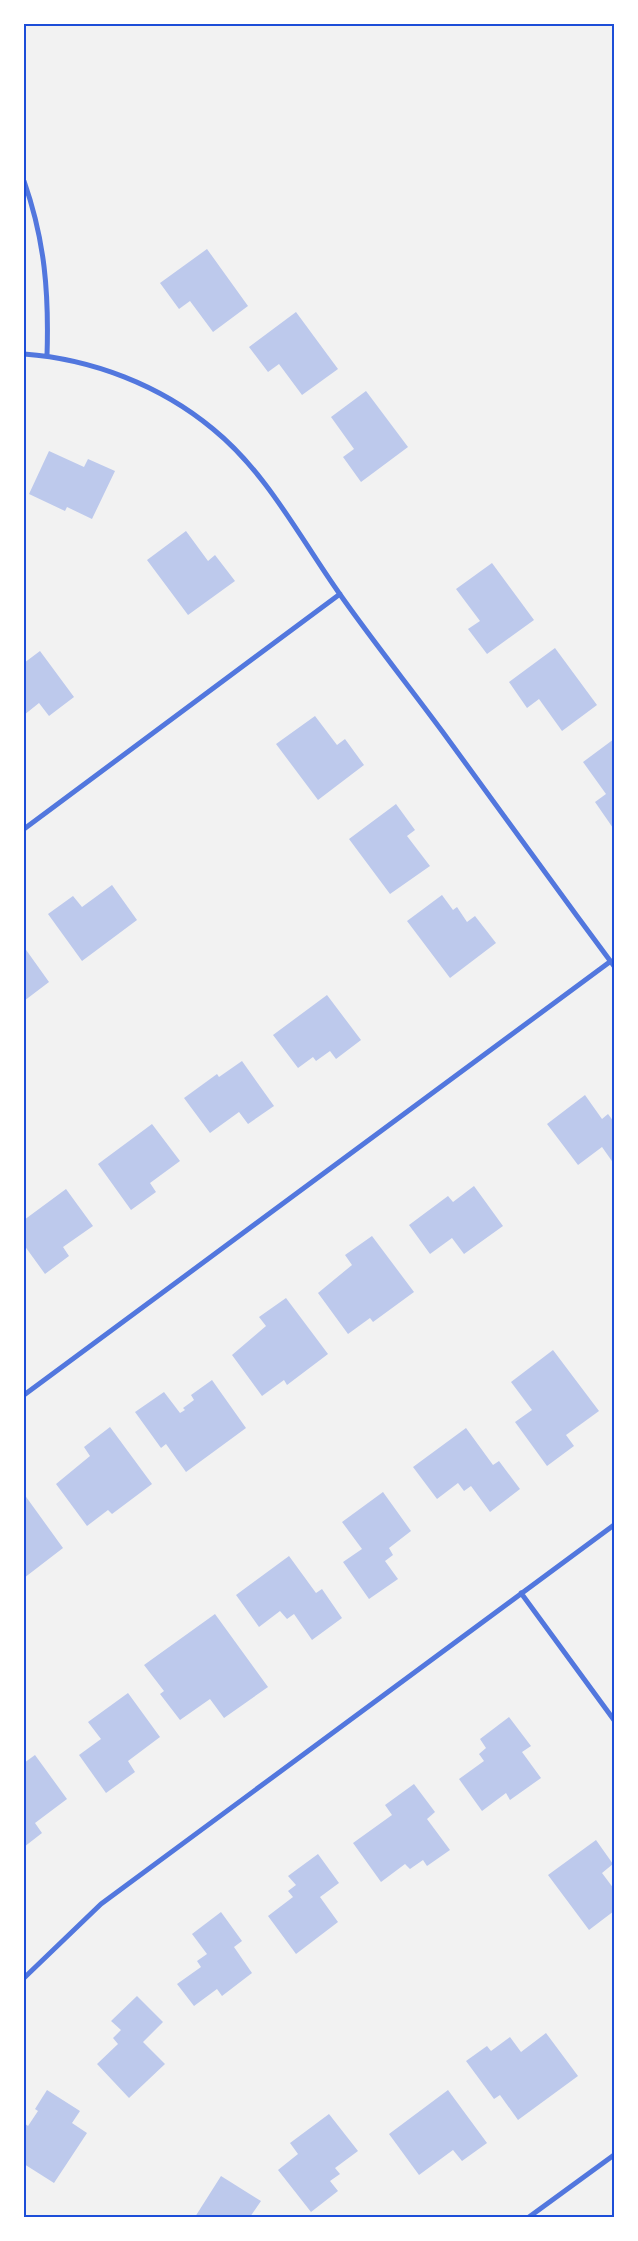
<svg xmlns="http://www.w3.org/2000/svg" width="638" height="2241" viewBox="0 0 638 2241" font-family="Roboto,sans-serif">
<rect width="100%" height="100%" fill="#f2f2f2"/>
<path fill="#bdc9ec" d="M207,249L248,306L213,332L190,301L179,309L160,283Z
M296,312L338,369L302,395L279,364L268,372L249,347Z
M366,391L408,447L361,482L343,457L354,449L331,417Z
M49,451L84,467L88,459L115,471L92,519L67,507L65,511L29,494Z
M186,531L208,561L215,555L235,581L188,615L147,560Z
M492,563L534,620L487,654L468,629L480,621L456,589Z
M555,648L597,705L562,731L539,699L527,708L509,682Z
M40,651L74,697L49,716L39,703L24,715V663Z
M315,716L337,745L345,739L364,765L318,800L276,744Z
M614,739V827L613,828L595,802L606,794L583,762Z
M396,804L415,830L407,836L430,866L390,894L349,839Z
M112,885L137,920L82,961L48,914L73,896L82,907Z
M442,895L453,910L457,907L467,922L475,916L496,943L450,978L407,921Z
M24,947L49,982L24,1001Z
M327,995L361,1040L336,1059L330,1051L316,1061L313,1057L298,1068L273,1035Z
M242,1061L274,1106L248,1124L239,1112L210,1133L184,1098L217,1074L219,1077Z
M585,1095L602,1119L608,1114L614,1122V1164L602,1147L578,1165L547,1124Z
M152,1124L180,1161L150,1183L156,1192L131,1210L98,1164Z
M474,1186L503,1226L464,1254L452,1238L430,1254L409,1225L448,1196L453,1202Z
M66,1189L93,1226L63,1247L69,1256L45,1274L24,1245V1220Z
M372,1236L414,1292L373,1322L370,1318L348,1334L318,1293L352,1265L345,1255Z
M286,1298L328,1354L287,1385L284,1380L262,1396L232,1355L266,1326L259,1317Z
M553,1350L599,1411L566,1435L574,1446L547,1466L515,1422L532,1410L511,1382Z
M212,1380L246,1428L186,1472L166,1444L161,1448L135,1412L164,1392L180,1413L185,1410L183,1408L194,1400L191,1395Z
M110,1427L152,1484L112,1514L108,1510L87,1526L56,1484L90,1456L84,1447Z
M466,1428L493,1465L499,1461L520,1489L490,1512L471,1486L464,1491L458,1483L437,1499L413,1467Z
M383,1492L411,1531L389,1548L393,1555L385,1561L398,1579L369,1599L343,1562L362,1549L342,1522Z
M24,1494L63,1548L24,1578Z
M289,1556L316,1593L322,1589L342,1618L312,1640L294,1614L287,1619L280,1611L259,1627L236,1595Z
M215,1614L268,1687L224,1718L210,1699L180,1720L160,1694L164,1691L144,1665Z
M128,1693L160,1737L128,1761L135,1772L106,1793L79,1755L101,1739L88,1722Z
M509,1717L531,1746L522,1752L541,1778L510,1800L506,1793L482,1811L459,1779L484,1761L479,1754L486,1748L480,1739Z
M35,1755L67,1799L35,1823L42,1833L24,1847V1763Z
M414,1784L435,1812L427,1819L450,1850L427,1866L423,1860L410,1869L405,1864L381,1882L353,1843L392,1815L385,1805Z
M596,1840L613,1864L602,1873L614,1889V1911L589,1930L548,1875Z
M318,1854L339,1883L320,1897L338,1922L296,1954L268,1916L293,1897L288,1891L296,1885L288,1876Z
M221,1912L242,1941L234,1947L252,1973L222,1996L217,1989L194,2006L177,1984L201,1967L197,1961L207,1954L192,1934Z
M137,1996L163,2022L143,2042L165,2064L129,2098L97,2064L118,2044L113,2038L121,2030L111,2021Z
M546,2033L578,2076L518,2120L500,2095L494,2099L466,2061L487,2046L491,2051L510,2037L521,2052Z
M47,2090L80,2111L72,2123L87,2133L54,2183L24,2164V2123L28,2126L38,2111L35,2109Z
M448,2090L487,2143L462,2161L453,2150L419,2175L389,2134Z
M329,2114L358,2151L335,2168L340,2174L330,2181L338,2191L311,2212L278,2170L298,2154L290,2143Z
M221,2176L261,2201L250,2217H195Z"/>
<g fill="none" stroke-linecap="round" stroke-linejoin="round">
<path stroke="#5277de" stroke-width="5" d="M24,181C45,241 49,293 47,356
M24,354C92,359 160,385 213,429C267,473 300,538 339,593C372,640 408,685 442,731C499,809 556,888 614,966
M24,829L340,594
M24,1395L611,961
M521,1593L614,1720
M24,1978L101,1904L614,1525
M529,2217L614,2155"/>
</g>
<rect width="638" height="2241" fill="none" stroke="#ffffff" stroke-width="50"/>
<rect x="25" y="25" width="588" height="2191" fill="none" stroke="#1d4ed8" stroke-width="2"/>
</svg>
